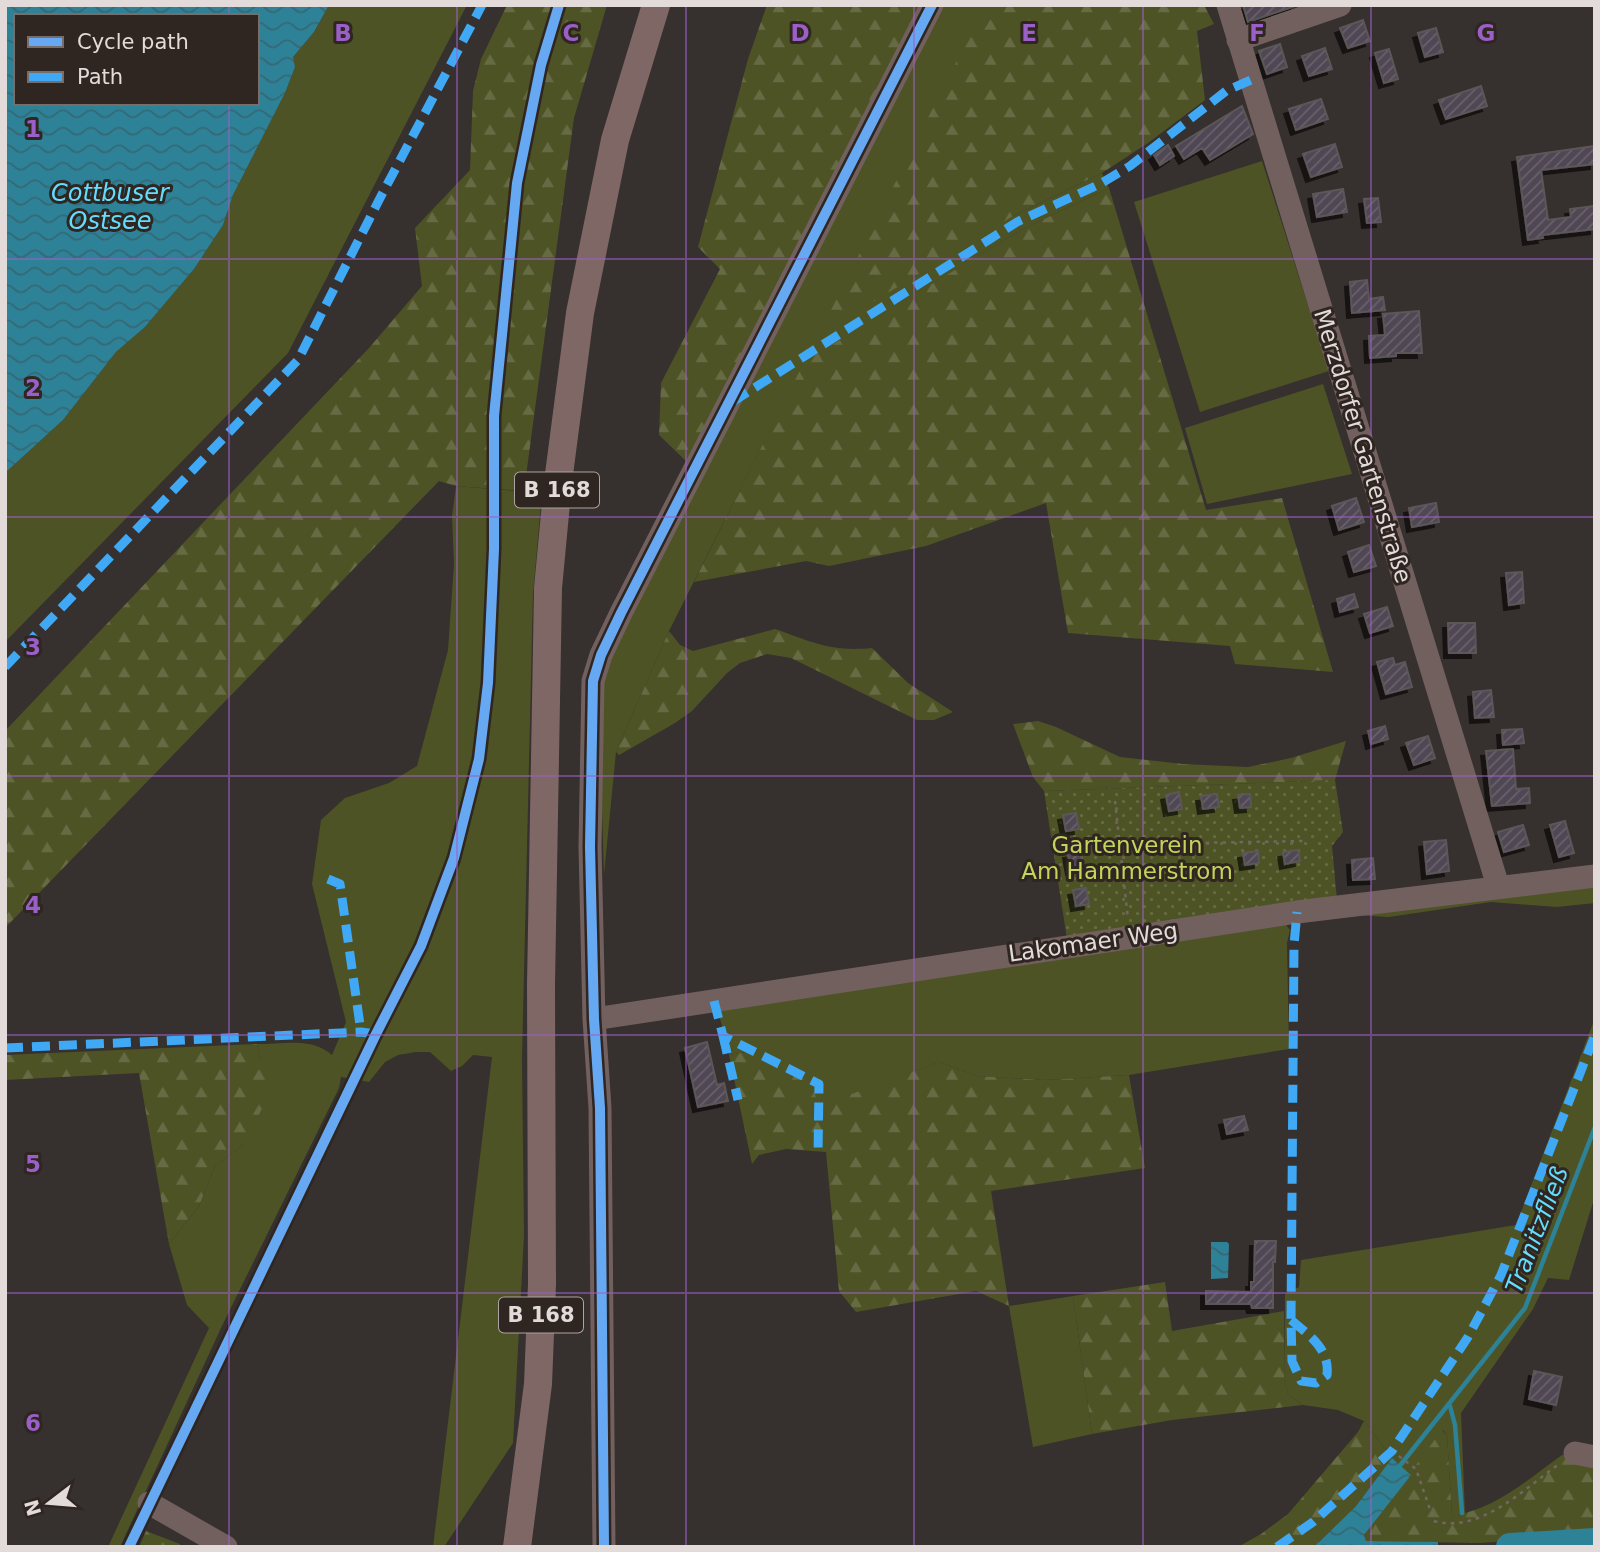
<svg xmlns="http://www.w3.org/2000/svg" width="1600" height="1552" viewBox="0 0 1600 1552" font-family="'DejaVu Sans',sans-serif">
<defs>
<pattern id="forest-firs" width="22" height="20" patternUnits="userSpaceOnUse" patternTransform="scale(1.75)"><rect width="22" height="20" fill="#4e5325"/><path d="M5 1l3.5 6h-7zM16 11l3.5 6h-7z" fill="#676b44"/></pattern>
<pattern id="park-dots" width="8" height="8" patternUnits="userSpaceOnUse" patternTransform="scale(1.75)"><rect width="8" height="8" fill="#4e5325"/><path d="M2 2h.1M6 6h.1" fill="none" stroke="#676b44" stroke-width="1.8" stroke-linecap="round"/></pattern>
<pattern id="water-waves" width="16" height="10" patternUnits="userSpaceOnUse" patternTransform="scale(1.75)"><rect width="16" height="10" fill="#2d8297"/><path d="M0 5q4-4 8 0t8 0" fill="none" stroke="#366875"/></pattern>
<pattern id="building-hatch" width="6" height="6" patternUnits="userSpaceOnUse" patternTransform="scale(1.75)"><rect width="6" height="6" fill="#504753"/><path d="M-1 1l2-2M0 6l6-6M5 7l2-2" fill="none" stroke="#69616b"/></pattern>
<filter id="shadow"><feDropShadow dx="-5" dy="5" stdDeviation="0" flood-color="#0009"/></filter>
</defs>
<rect width="100%" height="100%" fill="#36302e"/>
<path fill="#4e5325" d="M329,5H467L288,353L5,642V473L63,420L116,352L145,327L194,269L223,225L233,195L285,93L295,67L292,58L314,32Z
M940,5H985L1013,216L1102,173L1109,188L1019,231L804,363L669,631L616,752L604,875L598,684L609,655Z
M1262,161L1329,371L1200,412L1134,202Z
M1323,384L1352,474L1207,504L1185,428Z
M456,486L542,493L533,594L522,1058L524,1236L513,1443L444,1547H433L492,1057L473,1055L462,1066L451,1071L430,1052H416L398,1055L385,1062L369,1082L341,1077L339,1088L221,1328L120,1547H108L209,1328L187,1305L169,1244L199,1206L215,1166L243,1145L260,1060L257,1044C283,1044 313,1037 332,1055L346,1022L312,884L321,820L345,798L389,783L417,766L448,650L454,564L452,516Z
M1595,882V903L1557,907L1491,902L1389,917L1352,915Z
M1283,921L1290,930L1287,943L1289,1049L1129,1075L1045,1080L977,1076L939,1062L819,1107L746,1052L729,1055L717,1006Z
M1595,1018V1196L1569,1280L1548,1278L1533,1309L1461,1413L1465,1514L1452,1516L1447,1435L1443,1430L1411,1475L1392,1458L1364,1421L1338,1410L1303,1405L1288,1394L1284,1379L1285,1294L1299,1287L1301,1260L1516,1225Z
M1073,1296L1092,1434L1033,1447L1009,1306Z"/>
<path fill="url(#forest-firs)" d="M507,5H607L574,118L524,491L456,486L439,481L5,928V731L369,348L422,286L415,228L470,170L473,91L481,59Z
M767,5H921L688,463L659,435L661,383L720,269L698,247L748,59Z
M985,5H1204L1214,24L1197,31L1205,100L1148,143L1102,173L1013,216L842,321L826,320Z
M1109,188L1206,510L1282,498L1333,672L1235,664L1230,646L1068,633L1046,503L926,546L829,566L806,561L694,582L804,362L1019,231Z
M775,629C813,642 829,652 872,648L908,683L953,712L934,720H917L791,658L767,654L740,663L727,673L692,711L675,723L619,755L616,752L669,631L680,645L693,651Z
M1038,721L1056,727L1120,757L1183,764L1248,767L1291,758L1346,741L1335,780L1044,791L1033,777L1013,724Z
M257,1044L260,1060L272,1073L266,1101L243,1145L215,1166L199,1206L169,1244L139,1073L5,1080V1055Z
M746,1052L811,1083L819,1106L939,1062L977,1076L1045,1080L1129,1075L1145,1168L991,1191L1009,1306L976,1291L856,1312L839,1291L826,1152L786,1149L759,1155L752,1164L729,1055Z
M1165,1282L1172,1331L1284,1311V1379L1288,1394L1303,1405L1172,1420L1092,1434L1073,1296Z
M1364,1421L1392,1458L1356,1506L1314,1547H1238L1261,1534L1288,1514L1358,1432Z
M1442,1430L1447,1435L1452,1516C1496,1509 1527,1480 1562,1455L1595,1461V1535L1480,1543L1366,1541L1364,1535Z
M146,1531L180,1544L179,1547H139Z"/>
<path fill="url(#park-dots)" d="M1335,780L1343,832L1332,846L1337,900L1067,939L1044,791Z"/>
<path fill="url(#water-waves)" fill-rule="evenodd" d="M5,5H329L314,32L293,57L295,67L285,93L233,195L223,225L194,269L145,327L116,352L63,420L5,473ZM16,16H257V103H16Z
M1211,1242H1227L1229,1244L1228,1278L1211,1279Z
M1392,1458L1411,1475L1364,1535L1366,1541L1438,1542V1547H1314L1356,1506Z"/>
<g fill="none" stroke-linecap="round" stroke-linejoin="round">
<path stroke="#2d8297" stroke-width="4.5" d="M1450,1406L1455,1425L1462,1513
M1398,1468L1525,1308L1595,1127"/>
<path stroke="#2d8297" stroke-width="28" d="M1510,1547L1595,1542"/>
</g>
<path fill="url(#building-hatch)" stroke="#5b5758" stroke-width="2" filter="url(#shadow)" d="M1243,5H1295V6L1248,22Z
M1363,20L1370,41L1348,48L1340,28Z
M1436,28L1443,52L1425,57L1418,33Z
M1280,44L1287,67L1267,74L1259,51Z
M1325,48L1332,69L1309,76L1302,56Z
M1389,49L1398,79L1384,83L1375,53Z
M1481,86L1487,106L1446,119L1439,100Z
M1321,99L1328,119L1296,130L1289,109Z
M1242,106L1253,134L1210,160L1202,148L1184,159L1176,146Z
M1335,144L1342,167L1311,177L1303,154Z
M1168,145L1174,156L1160,165L1154,155Z
M1595,146V164L1541,170L1548,220L1571,217L1570,209L1595,206V229L1542,235L1543,238L1528,240L1517,157Z
M1343,189L1347,212L1317,217L1313,194Z
M1378,198L1381,222L1367,223L1364,199Z
M1367,280L1369,299L1383,297L1385,310L1352,313L1350,282Z
M1419,311L1422,353H1396V356L1370,358L1369,336L1385,335L1383,314Z
M1356,498L1364,522L1339,530L1332,506Z
M1436,503L1439,522L1412,527L1409,508Z
M1369,545L1376,566L1354,572L1348,552Z
M1522,572L1524,603L1509,605L1506,573Z
M1354,594L1358,607L1340,612L1337,599Z
M1387,607L1393,626L1370,633L1364,614Z
M1448,623H1475L1476,653H1449Z
M1393,658L1395,665L1405,662L1412,687L1386,694L1377,662Z
M1491,690L1494,717L1475,718L1473,692Z
M1385,726L1388,739L1371,744L1368,731Z
M1522,729L1524,743L1503,745L1502,730Z
M1428,736L1435,758L1414,765L1406,743Z
M1513,749L1516,789L1529,788L1530,803L1492,806L1486,751Z
M1179,792L1182,809L1169,811L1166,795Z
M1217,794L1219,807L1203,809L1201,796Z
M1250,794L1251,807L1240,808L1238,795Z
M1076,813L1079,829L1066,831L1063,815Z
M1565,821L1574,853L1559,857L1550,825Z
M1523,825L1529,845L1504,852L1498,832Z
M1446,840L1449,871L1427,874L1424,842Z
M1298,850L1300,861L1285,864L1283,852Z
M1080,851L1083,867L1071,870L1068,853Z
M1258,851L1259,863L1245,865L1243,853Z
M1373,858L1375,879L1353,880L1352,860Z
M1086,888L1089,904L1076,906L1073,890Z
M707,1042L717,1085L724,1083L728,1101L698,1107L685,1048Z
M1244,1116L1248,1130L1227,1134L1224,1120Z
M1255,1241H1276L1275,1262H1273V1308H1252L1251,1304H1206V1291L1251,1292V1282H1254Z
M1534,1371L1562,1377L1556,1405L1529,1399Z"/>
<g fill="none" stroke-linecap="round" stroke-linejoin="round">
<path stroke="#726664" stroke-width="2.5" stroke-dasharray="3.5 5" stroke-linecap="butt" d="M1115,801L1128,919
M1121,851L1193,843L1303,841
M1392,1451L1416,1469L1434,1521C1480,1534 1524,1489 1559,1464"/>
<path stroke="#72605e" stroke-width="23" d="M1228,5L1498,886
M1238,40L1340,5
M594,1019L1297,912L1595,876
M1575,1453L1595,1457
M149,1503L226,1547
M604,1547L600,1108L594,1019L590,847L593,681L601,655L621,613L932,5"/>
<path stroke="#7e6765" stroke-width="28" d="M517,1547L538,1384L542,1284L541,985L548,588L558,482L580,313L615,140L656,5"/>
<path stroke="#3fa9f5" stroke-width="9" stroke-dasharray="18 9" stroke-linecap="butt" d="M732,402L1017,222L1100,184L1130,166L1226,91L1251,80
M5,667L298,360L379,200L482,5
M328,879L340,884L361,1032
M714,1001L723,1036L819,1084L818,1155
M723,1036L738,1100
M5,1048L361,1032L376,1034
M1291,1320C1309,1335 1330,1349 1327,1375L1316,1383L1301,1381L1292,1361L1291,1320L1294,945L1297,912
M1277,1547L1313,1522L1392,1451L1468,1337L1501,1275L1595,1035"/>
<g stroke="#2f2521" stroke-width="15">
<path id="cycleway" d="M129,1547L376,1034L421,946L454,858L479,759L488,683L494,549V416L517,183L541,65L559,5
M604,1547L600,1108L594,1019L590,847L593,681L601,655L621,613L932,5"/>
</g>
<use href="#cycleway" stroke="#66a8f1" stroke-width="10"/>
</g>
<path fill="none" stroke="#9a60c7" stroke-width="2" stroke-opacity="0.55" d="M229,5V16M457,5V1547M686,5V1547M914,5V1547M1143,5V1547M1371,5V1547M229,103V1547M5,259H1595M5,517H1595M5,776H1595M5,1035H1595M5,1293H1595"/>
<g text-anchor="middle" dominant-baseline="central" stroke-width="6" stroke-linejoin="round" paint-order="stroke">
<g fill="#2f2521" stroke="#aca4a2" stroke-width="2">
<rect x="515" y="472.5" width="84" height="35" rx="5"/>
<rect x="499" y="1297.5" width="84" height="35" rx="5"/>
</g>
<g font-size="21" font-weight="bold" fill="#e2dbd9">
<text x="557" y="490">B 168</text>
<text x="541" y="1315">B 168</text>
</g>
<g font-size="23" fill="#e2dbd9" stroke="#2f2521">
<text transform="translate(1363 446) rotate(73)">Merzdorfer Gartenstraße</text>
<text transform="translate(1093 942) rotate(-8)">Lakomaer Weg</text>
</g>
<g font-size="23" fill="#c4d35b" stroke="#2f2521">
<text x="1127" y="845">Gartenverein<tspan x="1127" dy="26">Am Hammerstrom</tspan></text>
</g>
<g font-size="24" font-style="italic" fill="#64dcfc" stroke="#2f2521">
<text x="110" y="193">Cottbuser<tspan x="110" dy="28">Ostsee</tspan></text>
<text transform="translate(1537 1230) rotate(-69)">Tranitzfließ</text>
</g>
</g>
<g font-size="23" text-anchor="middle" font-weight="bold" fill="#9a60c7" stroke="#2f2521" stroke-width="6" stroke-linejoin="round" paint-order="stroke">
<text x="343" y="41">B</text>
<text x="571" y="41">C</text>
<text x="800" y="41">D</text>
<text x="1029" y="41">E</text>
<text x="1257" y="41">F</text>
<text x="1486" y="41">G</text>
<text x="33" y="137">1</text>
<text x="33" y="396">2</text>
<text x="33" y="655">3</text>
<text x="33" y="913">4</text>
<text x="33" y="1172">5</text>
<text x="33" y="1431">6</text>
</g>
<rect width="1600" height="1552" fill="none" stroke="#e2dbd9" stroke-width="14"/>
<rect x="14" y="14" width="245" height="91" fill="#2f2521" stroke="#776e6b" stroke-width="2"/>
<rect x="28" y="37" width="35" height="10" fill="#66a8f1" stroke="#776e6b" stroke-width="2"/>
<text x="77" y="49" font-size="21" fill="#e2dbd9">Cycle path</text>
<rect x="28" y="72" width="35" height="10" fill="#3fa9f5" stroke="#776e6b" stroke-width="2"/>
<text x="77" y="84" font-size="21" fill="#e2dbd9">Path</text>
<g transform="translate(49 1503) rotate(254)" stroke="#2f2521" stroke-width="5" paint-order="stroke">
<path d="M0-5L12 26L0 18L-12 26Z" fill="#e2dbd9"/>
<text y="-10" font-size="19" font-weight="bold" text-anchor="middle" fill="#e2dbd9">N</text>
</g>
</svg>
